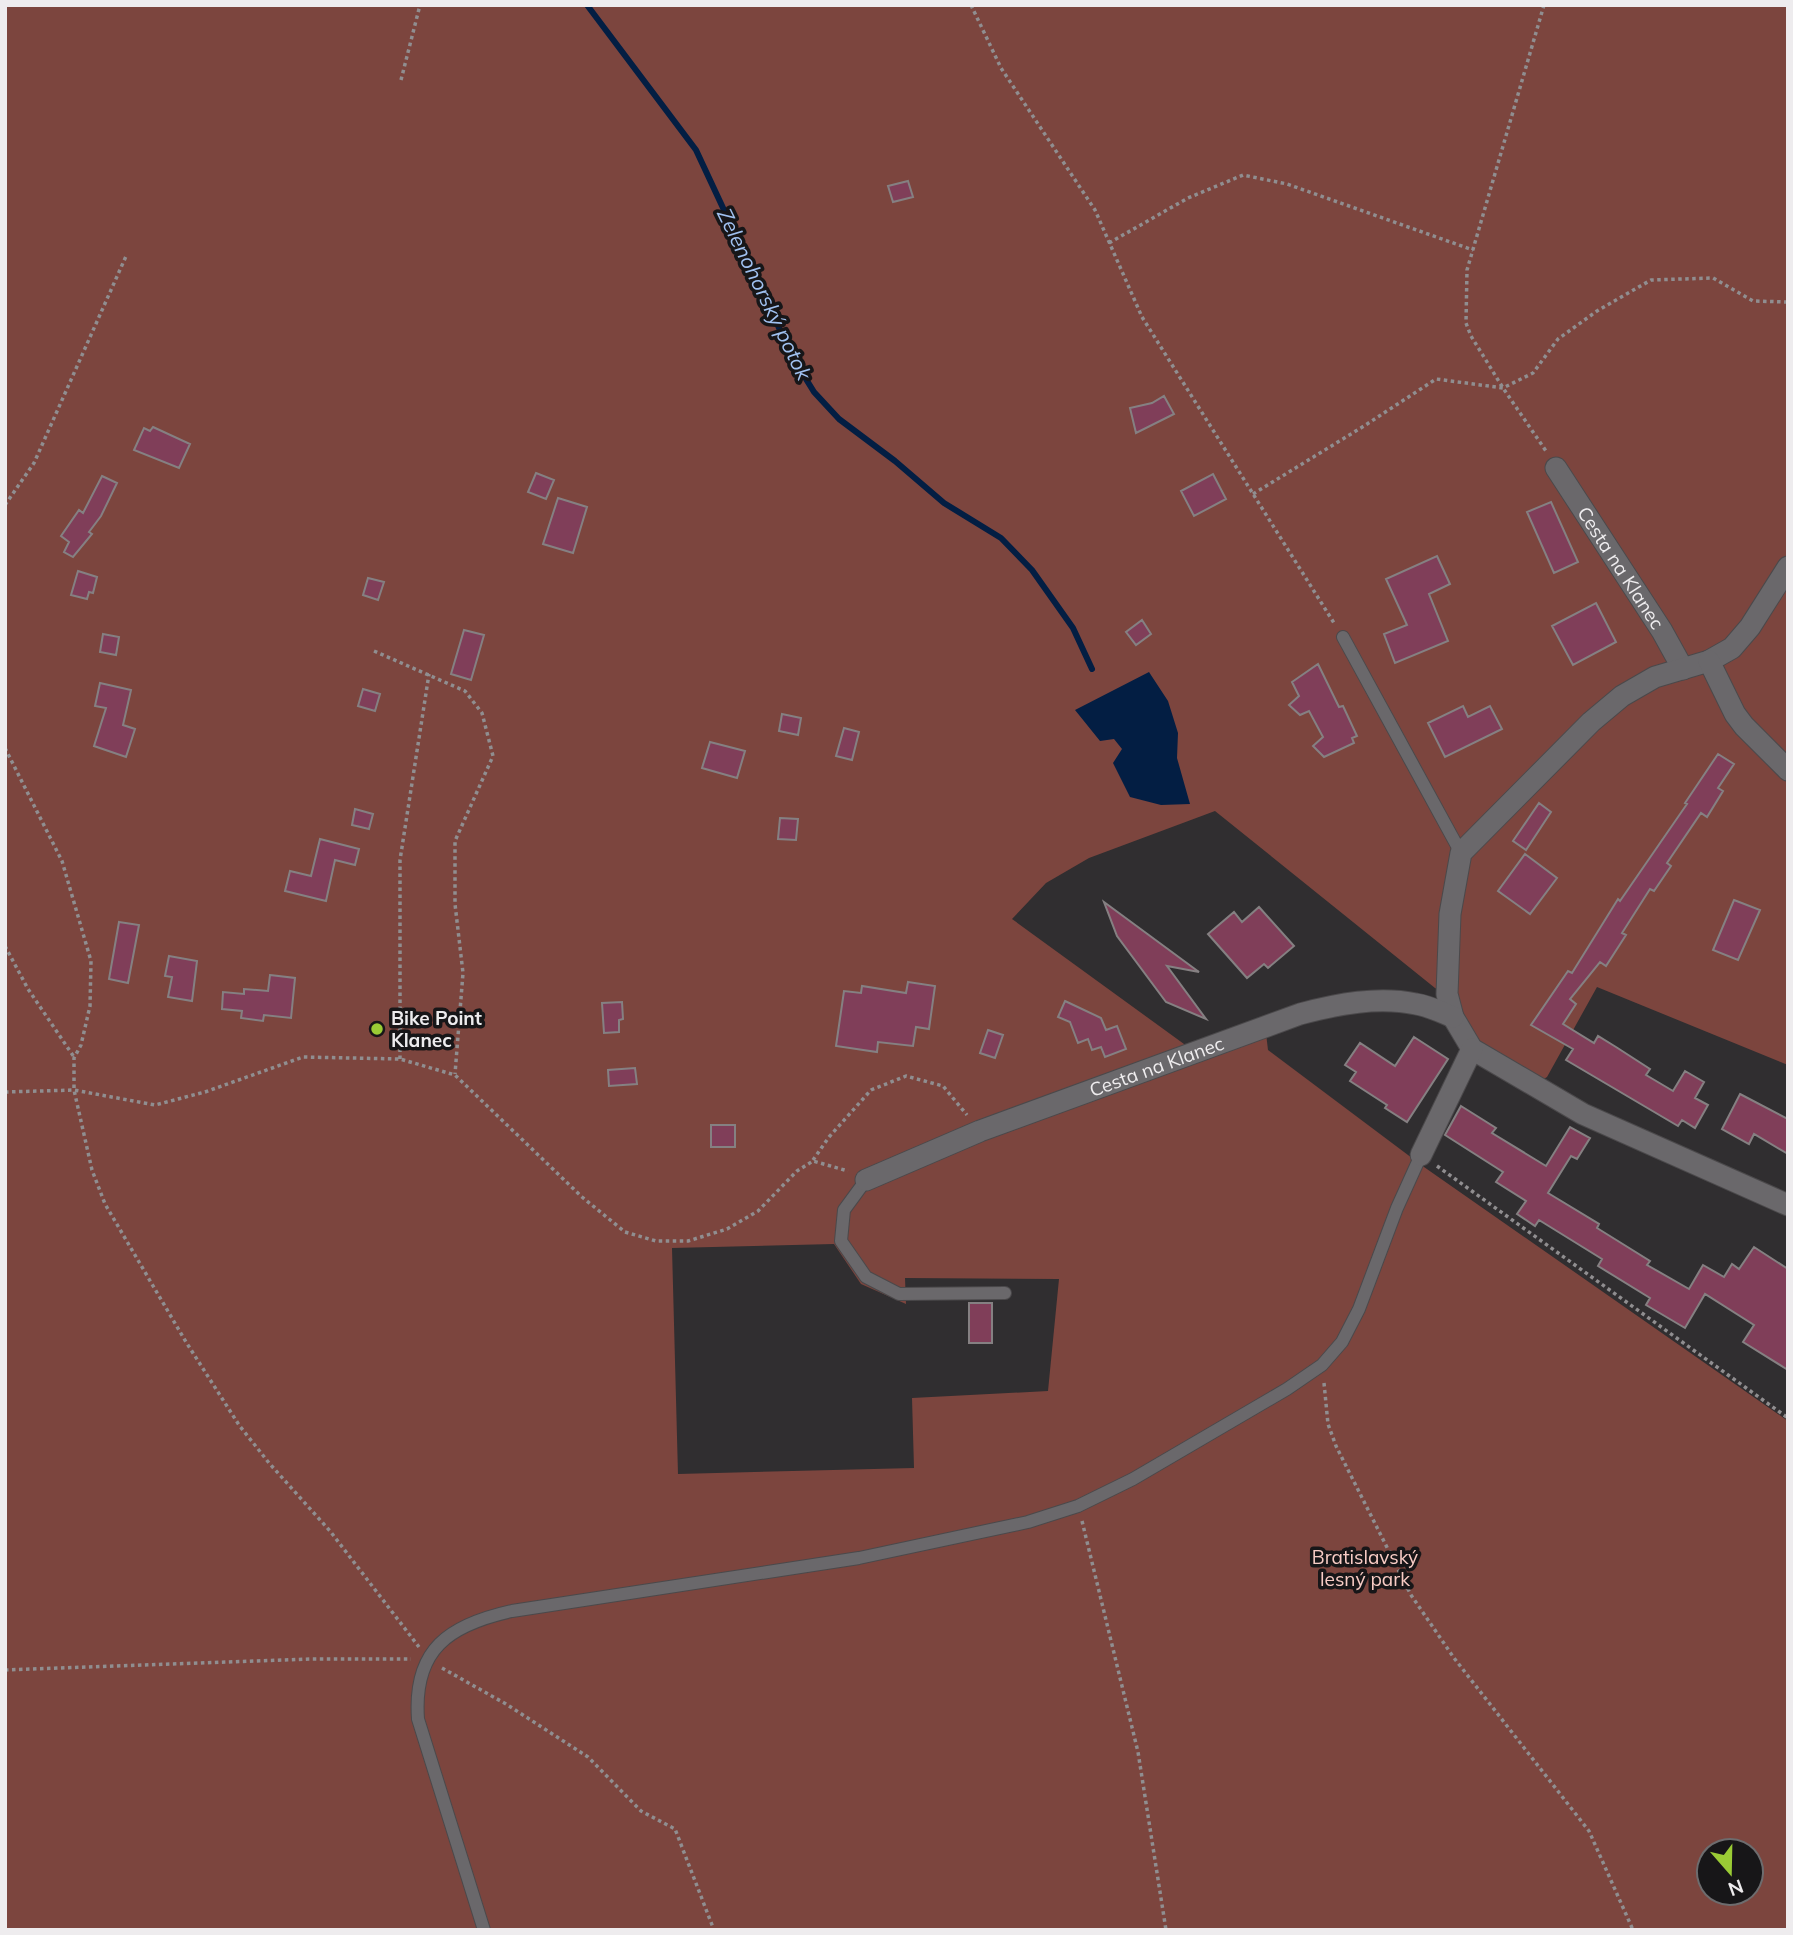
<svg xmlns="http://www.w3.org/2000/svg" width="1793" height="1935" viewBox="0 0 1793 1935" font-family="Mulish,sans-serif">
<rect width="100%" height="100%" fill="#302e30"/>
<path fill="#7c453e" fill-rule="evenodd" d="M5,5H1788V1065L1597,987L1547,1077L1532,1086L1472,1049L1447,994L1435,988L1215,811L1089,858L1046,883L1012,919L1195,1052L1265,1025L1268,1050L1424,1167L1788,1421V1930H5ZM834,1244L861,1284L906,1304L905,1278L1059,1279L1048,1391L912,1398L914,1468L678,1474L672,1248ZM1709,1851H1751V1893H1709Z"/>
<path fill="#031e43" d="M1149,672L1168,701L1178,733L1177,758L1190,804L1161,805L1130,797L1113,763L1122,749L1114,739L1100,741L1075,710Z"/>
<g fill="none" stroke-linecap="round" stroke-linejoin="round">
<path stroke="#031e43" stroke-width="6" d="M587,5L696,150L793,358L814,392L839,419L895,461L944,503L1001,538L1032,570L1073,628L1092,669"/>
</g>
<path fill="#803e59" stroke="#858082" stroke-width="2" d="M908,181L913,197L893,202L888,186Z
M1164,396L1174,414L1136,433L1130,408L1152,403Z
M153,427L190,444L179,468L134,450L144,428L150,431Z
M536,473L554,480L546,499L528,492Z
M1213,474L1226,499L1194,516L1181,491Z
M102,476L117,483L101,516L89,532L92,534L73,557L64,552L69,542L61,536L79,510L83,513Z
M558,498L587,507L573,553L543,544Z
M1551,502L1578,562L1554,573L1527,512Z
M1437,556L1450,584L1429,594L1448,641L1395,663L1384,634L1407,625L1386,579Z
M78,571L97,577L93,593L89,592L87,599L71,595Z
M368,578L384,582L378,600L363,595Z
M1596,603L1616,642L1573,665L1552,626Z
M1142,620L1151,634L1136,645L1126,632Z
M464,630L484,635L471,680L451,674Z
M103,634L119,637L116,655L100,652Z
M1318,664L1339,707L1343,706L1357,736L1352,738L1354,743L1324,757L1313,746L1323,737L1309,711L1300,715L1289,705L1299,696L1292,682Z
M100,683L131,690L123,725L135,729L126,757L94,746L106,708L95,706Z
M363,689L380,694L375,711L358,706Z
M1463,706L1468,717L1490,706L1502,729L1445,757L1428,723Z
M782,714L801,718L798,735L779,731Z
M844,728L859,732L852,760L836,756Z
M710,742L745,751L737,778L702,768Z
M1718,754L1734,764L1718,788L1723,791L1707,817L1701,813L1667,863L1671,866L1654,891L1650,889L1622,933L1626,935L1606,966L1600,962L1570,999L1576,1004L1563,1024L1594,1043L1598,1036L1616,1047L1650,1069L1646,1075L1673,1091L1685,1071L1704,1082L1695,1098L1708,1105L1695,1128L1682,1120L1678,1126L1566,1060L1573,1049L1531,1025L1568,971L1572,973L1618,899L1620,901L1687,804L1685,803Z
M1539,803L1551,812L1526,850L1513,841Z
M355,809L373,814L369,829L352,825Z
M780,818L798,819L796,840L778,839Z
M320,839L359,849L355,865L335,860L326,901L285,891L290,871L311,876Z
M1525,854L1557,878L1530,914L1498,891Z
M1734,900L1760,910L1738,960L1713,950Z
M1104,902L1199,972L1167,966L1206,1019L1166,1002L1117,936Z
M1259,907L1294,946L1268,968L1264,964L1247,978L1208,934L1234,912L1242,922Z
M119,922L139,925L128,983L109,979Z
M169,956L197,961L192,1001L168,997L172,977L165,976Z
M270,975L295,978L291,1018L264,1015L263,1021L241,1018L242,1011L222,1009L223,992L244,994V989L268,991Z
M908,982L935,986L929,1029L916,1027L913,1046L878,1042L877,1052L836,1046L844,991L861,993L862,986L906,993Z
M1065,1001L1101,1018L1106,1030L1117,1026L1126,1049L1105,1057L1101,1047L1092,1050L1088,1039L1078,1043L1070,1022L1058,1017Z
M622,1002L623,1019L619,1020V1032L604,1033L602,1003Z
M988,1030L1003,1035L995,1058L980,1053Z
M1414,1037L1448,1059L1407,1122L1385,1108L1387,1105L1350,1081L1356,1072L1345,1065L1360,1043L1395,1066Z
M635,1068L637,1084L609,1086L608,1070Z
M1740,1094L1788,1119V1154L1754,1134L1749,1144L1722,1129Z
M1461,1106L1496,1128L1492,1133L1546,1166L1570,1127L1590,1138L1577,1159L1571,1156L1548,1193L1599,1224L1597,1228L1650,1261L1647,1265L1689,1289L1703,1265L1724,1277L1732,1264L1739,1269L1754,1247L1788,1269V1370L1743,1342L1754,1325L1705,1294L1685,1328L1646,1305L1650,1298L1598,1266L1602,1259L1539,1220L1535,1226L1517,1214L1526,1201L1496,1182L1503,1172L1445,1135Z
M711,1125H735V1147H711Z
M969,1303H992V1343H969Z"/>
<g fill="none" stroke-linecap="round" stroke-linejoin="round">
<g stroke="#4b494b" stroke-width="14">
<path id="lane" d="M1343,637L1461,853
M866,1180L844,1210L841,1241L866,1277L899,1294L1005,1293
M484,1930L418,1719C413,1649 449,1625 512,1611L859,1558L1028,1522L1078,1506L1133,1479L1287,1389L1322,1365L1342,1342L1359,1309L1397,1208L1421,1155"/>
</g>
<g stroke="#4b494b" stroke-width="23">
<g id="street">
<path id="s1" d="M1556,468L1662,631L1683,669"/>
<path d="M1788,567L1750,627L1732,648L1709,661L1655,677L1622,696L1591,722L1461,853L1450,914L1447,994L1453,1017L1472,1049L1583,1114L1788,1205"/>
<path d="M1709,661L1735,714L1744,726L1788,770"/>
<path d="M1421,1155L1472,1049"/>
<path id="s2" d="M866,1180L980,1131L1300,1014C1338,1004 1378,996 1416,1004C1429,1006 1441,1012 1453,1017"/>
</g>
</g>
<path stroke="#908e90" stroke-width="3.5" stroke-dasharray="3.5 3.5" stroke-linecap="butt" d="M971,5L1001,68L1095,210L1142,317L1334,623
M1544,5L1467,270L1466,323L1471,336L1503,388L1546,451
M401,80L420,5
M1109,243L1188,198L1243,175L1287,184L1473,250
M1253,494L1364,426L1436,379L1503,388L1533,373L1558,339L1597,311L1651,280L1713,278L1753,301L1788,302
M5,505L34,463L127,254
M374,651L465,691L482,713L493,756L455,841V904L463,973L455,1074
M5,748L62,861L91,961L90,1006L81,1045L74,1058V1090L92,1170L105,1204L186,1342L239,1425L269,1463L330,1531L419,1647
M5,946L28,989L74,1057
M400,1059V860L429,674
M5,1092L74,1090L155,1105L205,1092L303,1057L400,1059L455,1075L582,1197L625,1232L656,1241H688L727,1229L758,1211L797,1171L813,1161L848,1171
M813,1160L829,1137L871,1090L906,1076L943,1086L967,1115
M1437,1166L1788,1418
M1324,1383L1328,1424L1336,1446L1411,1595L1454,1658L1589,1831L1633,1930
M1082,1521L1138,1752L1166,1930
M442,1668L506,1704L588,1757L641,1811L675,1829L714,1930
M5,1670L311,1659H411"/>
<use href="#lane" stroke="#6a686b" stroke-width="12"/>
<use href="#street" stroke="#6a686b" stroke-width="21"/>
</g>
<circle fill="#9acb35" stroke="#171618" stroke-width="2.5" cx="377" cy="1029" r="7"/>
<g text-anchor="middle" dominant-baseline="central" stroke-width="7" stroke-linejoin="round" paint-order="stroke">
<g font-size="19" fill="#eeecee" stroke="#171618">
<text stroke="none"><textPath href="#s1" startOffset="119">Cesta na Klanec</textPath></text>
<text stroke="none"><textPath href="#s2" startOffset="312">Cesta na Klanec</textPath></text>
</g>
<g font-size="19" font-weight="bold" fill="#eeecee" stroke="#171618" text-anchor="start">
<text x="391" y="1018">Bike Point<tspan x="391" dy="22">Klanec</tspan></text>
</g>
<g font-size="19" fill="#f8ccc5" stroke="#171618">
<text x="1365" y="1557">Bratislavský<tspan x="1365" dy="22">lesný park</tspan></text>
</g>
<g font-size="21" font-style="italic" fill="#a0c1f0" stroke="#171618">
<text transform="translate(765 294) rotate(64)">Zelenohorský potok</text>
</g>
</g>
<rect width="1793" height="1935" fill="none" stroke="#eeecee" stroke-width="14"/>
<g transform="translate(1730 1872) rotate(160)"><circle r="33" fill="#171618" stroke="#6d6c6e" stroke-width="2"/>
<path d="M0-5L12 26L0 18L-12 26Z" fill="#9acb35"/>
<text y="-10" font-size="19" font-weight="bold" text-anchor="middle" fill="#eeecee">N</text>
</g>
</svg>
